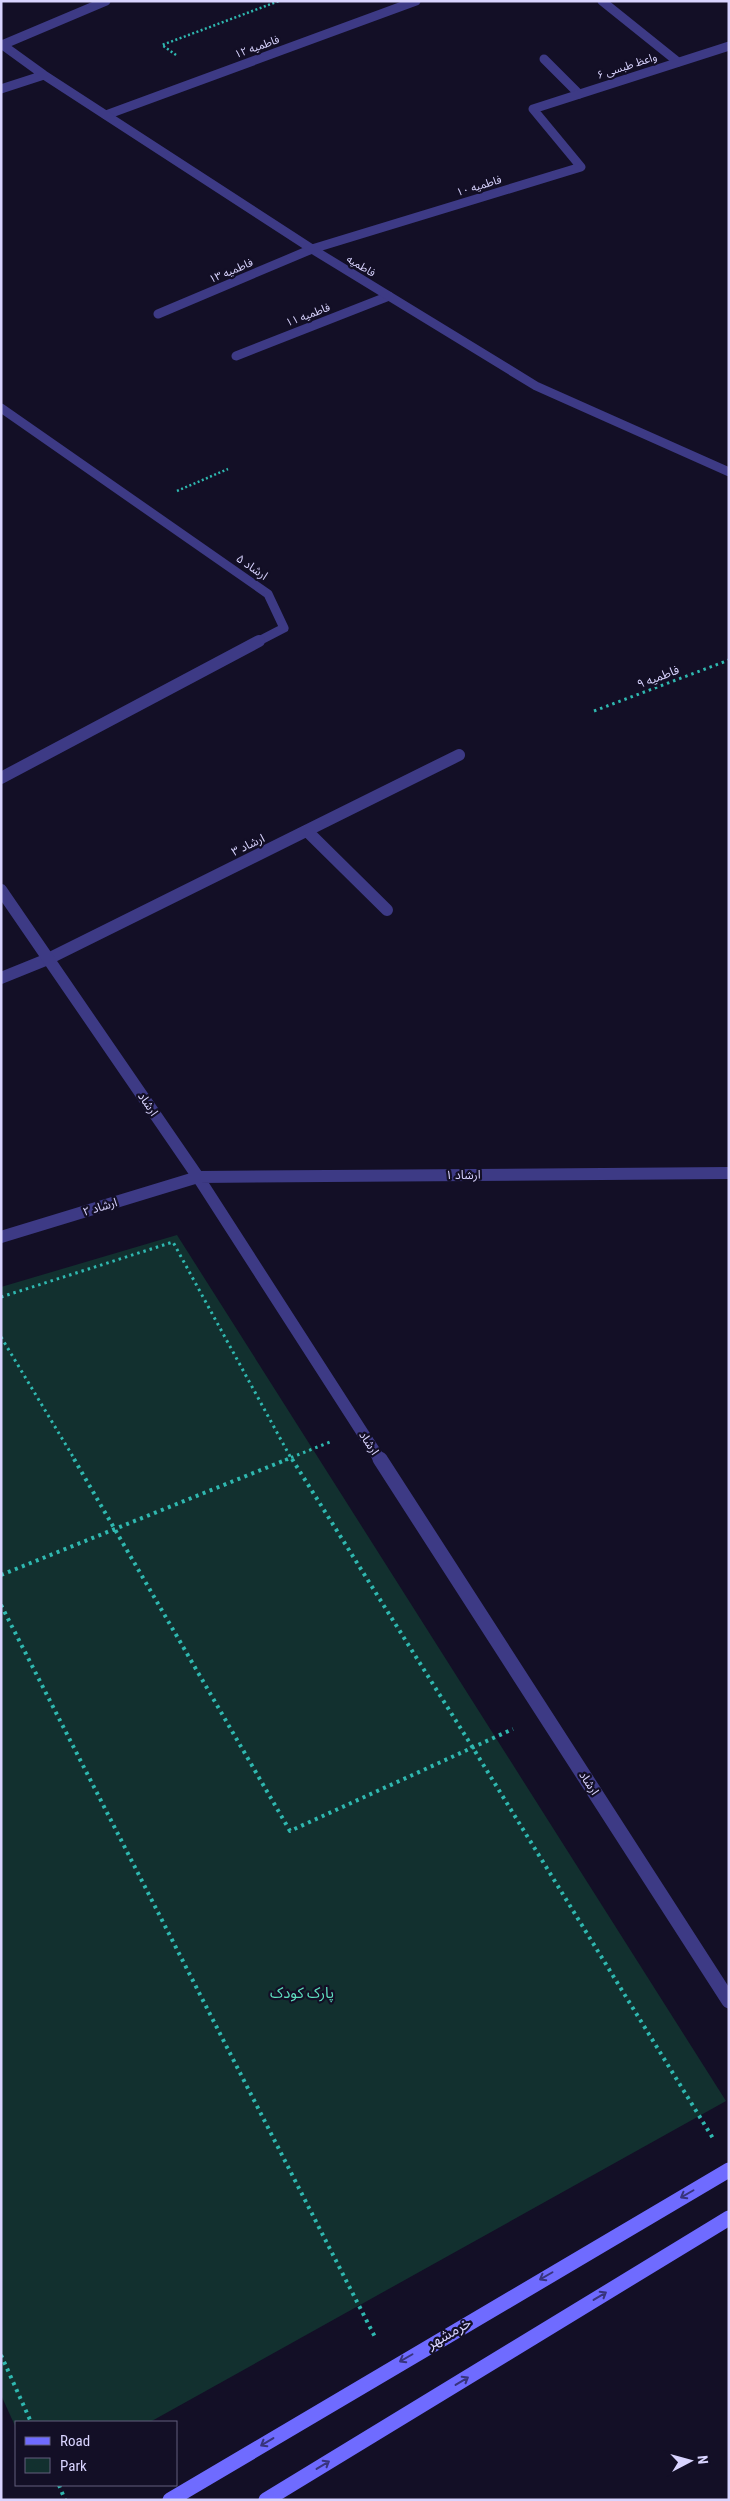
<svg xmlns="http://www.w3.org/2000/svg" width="730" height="2501" viewBox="0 0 730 2501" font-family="'Roboto Condensed','Noto Sans Arabic',sans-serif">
<rect width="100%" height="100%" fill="#130f26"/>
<path fill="#12302f" d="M177,1235L726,2101L150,2422H16V2428L1,2395V1287Z"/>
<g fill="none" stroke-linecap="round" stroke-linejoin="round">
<path stroke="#2fb8b0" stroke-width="2.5" stroke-dasharray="2 2.5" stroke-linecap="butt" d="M176,55L162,45L279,1
M177,491L228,469"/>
<path stroke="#2fb8b0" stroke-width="3" stroke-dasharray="2.5 4" stroke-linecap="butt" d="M594,711L729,660
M1,1297L173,1242L292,1460
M1,1337L75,1460
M285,1460L330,1442"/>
<path stroke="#2fb8b0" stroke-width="4" stroke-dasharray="3 4.5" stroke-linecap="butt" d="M74,1459L290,1831L513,1729
M292,1459L473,1748L714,2140
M1,1575L288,1459
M1,1605L376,2339
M1,2355L31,2422
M59,2485L65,2500"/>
<path stroke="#3d3a85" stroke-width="9" d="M602,1L678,62
M544,59L579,94
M106,115L416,1
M158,314L312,249
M236,356L389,296"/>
<path stroke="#3d3a85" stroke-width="12" d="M307,831L387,910
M1,978L48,959L459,755"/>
<path stroke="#3d3a85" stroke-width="9" d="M1,44L44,75L312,249L536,386L729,472
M2,45L106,1
M1,89L44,75
M312,249L581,167L533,109L729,46
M1,408L268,594L284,628L257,642"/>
<path stroke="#3d3a85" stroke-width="12" d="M1,778L259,641
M1,890L198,1177L380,1460
M1,1237L198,1177L729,1173"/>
<path stroke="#3d3a85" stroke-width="15" d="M380,1459L729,2001"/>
<path stroke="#6f6bff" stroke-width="15" d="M170,2500L729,2170
M266,2500L729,2218"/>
</g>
<defs><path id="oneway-shaft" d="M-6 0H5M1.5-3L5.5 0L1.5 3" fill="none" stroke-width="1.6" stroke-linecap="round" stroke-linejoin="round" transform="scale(1.25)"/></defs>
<g stroke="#38347d">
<use href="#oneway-shaft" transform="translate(687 2194) rotate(150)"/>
<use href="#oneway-shaft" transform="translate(546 2276) rotate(150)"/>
<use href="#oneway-shaft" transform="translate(600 2296) rotate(-31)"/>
<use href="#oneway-shaft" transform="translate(406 2358) rotate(150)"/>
<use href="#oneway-shaft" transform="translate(462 2381) rotate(-31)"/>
<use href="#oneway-shaft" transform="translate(267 2442) rotate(149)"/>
<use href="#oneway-shaft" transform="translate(323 2465) rotate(-31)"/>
</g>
<g text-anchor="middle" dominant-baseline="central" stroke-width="4.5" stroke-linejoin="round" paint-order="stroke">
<g font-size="11" fill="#d9d4ff" stroke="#130f26">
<text transform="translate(257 47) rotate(-20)">فاطمیه ۱۲</text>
<text transform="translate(627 66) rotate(-18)">واعظ طبسی ۶</text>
<text transform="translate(479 186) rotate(-17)">فاطمیه ۱۰</text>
<text transform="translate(361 266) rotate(31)">فاطمیه</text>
<text transform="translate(231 271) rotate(-23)">فاطمیه ۱۳</text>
<text transform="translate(308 315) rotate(-21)">فاطمیه ۱۱</text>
</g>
<g font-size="12" fill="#d9d4ff" stroke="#130f26">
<text transform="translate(252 567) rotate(35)">ارشاد ۵</text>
<text transform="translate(658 677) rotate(-21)">فاطمیه ۹</text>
<text transform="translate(248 845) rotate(-26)">ارشاد ۳</text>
<text transform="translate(148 1104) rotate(56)">ارشاد</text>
<text x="463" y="1175">ارشاد ۱</text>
<text transform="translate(100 1207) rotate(-17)">ارشاد ۲</text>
<text transform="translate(369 1443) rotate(57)">ارشاد</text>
<text transform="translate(589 1783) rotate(57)">ارشاد</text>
</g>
<g font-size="15" fill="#5fe0c0" stroke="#130f26">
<text x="302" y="1993">پارک کودک</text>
</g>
<g font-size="15" fill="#d9d4ff" stroke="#130f26">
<text transform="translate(449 2333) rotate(-30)">خرمشهر</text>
</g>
</g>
<rect width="730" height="2501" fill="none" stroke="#d9d4ff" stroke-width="5"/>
<rect x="15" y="2421" width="162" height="65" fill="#130f26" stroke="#625e7d"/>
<rect x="25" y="2437" width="25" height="8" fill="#6f6bff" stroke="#625e7d"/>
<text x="60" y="2446" font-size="15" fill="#d9d4ff">Road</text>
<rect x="25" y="2458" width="25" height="15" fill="#12302f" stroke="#625e7d"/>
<text x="60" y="2471" font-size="15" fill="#d9d4ff">Park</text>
<g transform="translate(690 2461) rotate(84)" stroke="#130f26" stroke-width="4" paint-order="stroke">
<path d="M0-4L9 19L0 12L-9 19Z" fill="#d9d4ff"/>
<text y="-8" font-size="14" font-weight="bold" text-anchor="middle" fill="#d9d4ff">N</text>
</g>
</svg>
